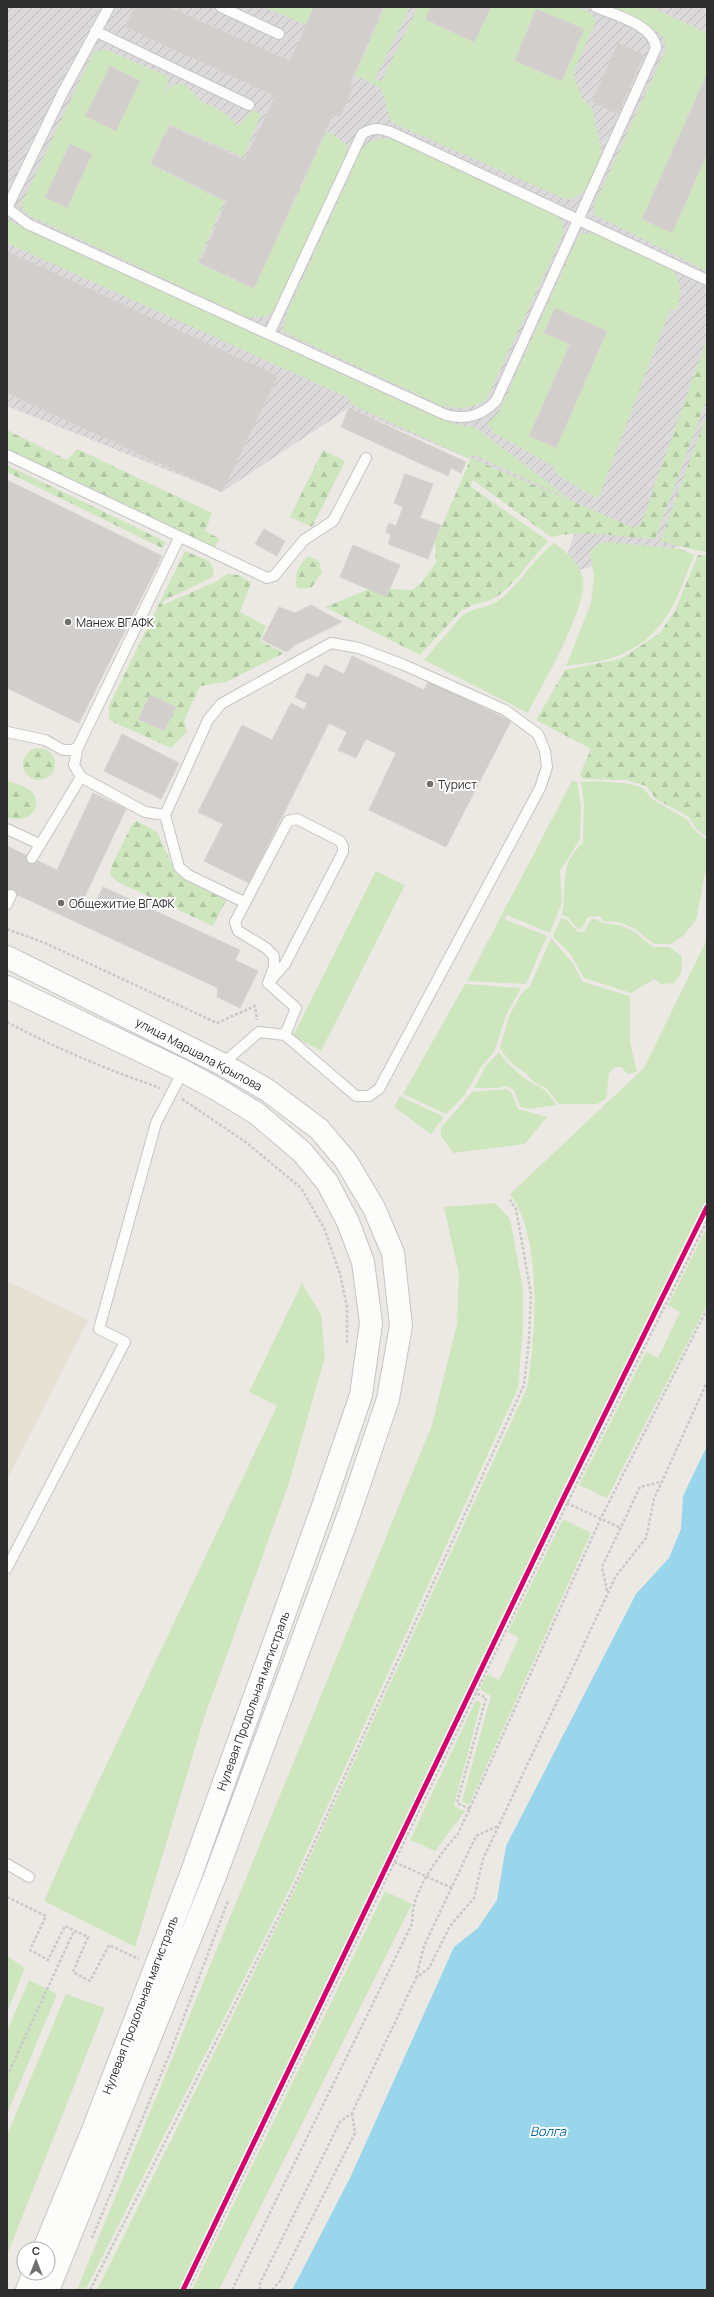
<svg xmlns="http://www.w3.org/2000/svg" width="714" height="2297" viewBox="0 0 714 2297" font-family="Manrope,sans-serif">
<defs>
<pattern id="industrial-furrows" width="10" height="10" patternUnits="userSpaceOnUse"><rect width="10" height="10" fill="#dcd9db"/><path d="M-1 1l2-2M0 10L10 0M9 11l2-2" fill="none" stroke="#bdbbbc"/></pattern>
<pattern id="forest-firs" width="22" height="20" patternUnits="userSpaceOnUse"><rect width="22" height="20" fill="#cee6be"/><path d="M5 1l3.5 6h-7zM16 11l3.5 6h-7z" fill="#b1c6a4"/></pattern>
</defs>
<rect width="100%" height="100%" fill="#ece8e4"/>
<path fill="url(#industrial-furrows)" d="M7,7H707V540L561,574L583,507L349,408L222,492L7,406Z"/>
<path fill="#e6e0d3" d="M7,1281L88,1320L7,1480Z"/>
<path fill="#cee6be" d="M264,7H314L306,25Z
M385,7H410L375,79L381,82L418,7H578L591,13L595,22L574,71L575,81L583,100L592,108L601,149L600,160L585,191L572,199H565L391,122L381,88L355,75Z
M611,7H651L707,33V265L705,270L595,215L594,206L666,49L663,37L658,32Z
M105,49L169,77L165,92C186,71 190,95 202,102C206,104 210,105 214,107C223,112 231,119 239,126L252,110L261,114L243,157L169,124L150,164L224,201L198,263L254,289L327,131L347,145L346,154L274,312L263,317H246L28,215L23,210L22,203L93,53Z
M385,138L396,140L548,209C559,215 563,220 564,232L486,400C471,409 460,409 442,406L284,332L283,326L287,313L361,151L368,142Z
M7,220L424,412L451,423L476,428L571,500L475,455L468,458L353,405L347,397L7,243Z
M594,232L671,269C684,285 681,291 676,311L670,309L598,499L558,475L553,466L493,432L488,423L499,412L579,235Z
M607,542L682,549L694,555C677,599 666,637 617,656C602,663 582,663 566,666L591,603L594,576L590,551L598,544Z
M554,543C566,551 582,565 583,581C585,613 543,683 528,713L424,660L461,617C472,607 486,609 498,601C520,585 533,559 554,543Z
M572,781L577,782L581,807L580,839L560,871L562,902L550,933L507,915L504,919L547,936L526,984L467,981Z
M596,781L631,784L643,788L652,799L688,820L693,829L707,840V864L696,920L684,935L671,944H654L634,928L618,922L603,921L600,916L588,917L582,928L578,929L568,917L562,915C568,887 557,865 583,843L584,805L581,782Z
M376,871L405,885L321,1051L293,1036Z
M561,918L567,920L578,932H584L591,919H596L602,923L619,925L632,930L653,947H669L682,956L681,973L674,983L661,984L654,979L631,993L584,978L571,955L553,936Z
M551,938L572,962L583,982L630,996V1042L637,1072L628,1074L621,1067H615L609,1073L606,1099L597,1104H559L545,1087C533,1085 532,1077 522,1071C511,1062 508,1060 500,1048L509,1016L521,994L530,986Z
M707,939V1200L179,2290H97L296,1887L527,1388C536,1335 543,1238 510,1194L644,1068Z
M465,984L521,988L506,1015L494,1052L481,1067L464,1096L446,1114L403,1094Z
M499,1052C510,1068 526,1081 543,1089C548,1092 553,1101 557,1105L528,1109L520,1107L514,1090L507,1086L498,1088H474L486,1066Z
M506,1089L511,1092L518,1109L547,1117L525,1144L453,1153L441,1136V1128L472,1092Z
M400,1096L444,1117L431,1134L394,1107Z
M495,1203L510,1219L523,1289V1327L518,1388L291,1886L87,2287L77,2290L432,1425L457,1324L459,1274L444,1207Z
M707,1228V1305L607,1498L579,1485L646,1352L658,1358L680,1312L668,1305Z
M302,1283L321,1315L325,1357L289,1483L204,1718L135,1947L44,1901L73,1835L277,1406L249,1392Z
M563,1519L591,1533L469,1805L462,1801L491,1696L480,1689L487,1674L499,1680L519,1638L508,1632Z
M476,1700L481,1703L454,1806L465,1811L435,1851L410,1840Z
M385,1891L412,1904L219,2290H192Z
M7,1956L25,1968L7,2012Z
M29,1980L57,1994L7,2114V2031Z
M66,1994L105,2008L7,2255V2135Z"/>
<path fill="url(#forest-firs)" d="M707,339V398L655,539C622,537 584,529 551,537L473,480L470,486L548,541C535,555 513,585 499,595C488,603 474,603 462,610L420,655L325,607L372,588L412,590L421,583L436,563L435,542L471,458L634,528L641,524Z
M707,413V552C691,550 676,544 660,542Z
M7,430L67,460L77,449L212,513L205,531L220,539L213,549L7,450Z
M323,450L345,461L312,527L290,517Z
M7,465L166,542L162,548L7,472Z
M185,551L209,561L214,570L211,578L163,601V605L217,581L227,574L239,575L251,583L240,612L266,626L260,641L284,653L226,682L200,686L184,721L187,732L171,748L109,720V706Z
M698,555H707V837L696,829L689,817L656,799L646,786L626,780L583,779L580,774L591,749L536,720L565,670L620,659L659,634L675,611Z
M308,556L319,561L322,573L311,588H297C293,574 299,566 308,556Z
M23 764a16 16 0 1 1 32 0a16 16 0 1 1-32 0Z
M7,780C15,784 30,787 34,795C43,812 24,824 7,817Z
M137,821L157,832L176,873L226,900L213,926L118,882L110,875L112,865L133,823Z"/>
<path fill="#99d6ec" d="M707,1446V2290H292L350,2178L454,1947L478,1928L497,1900L506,1846L636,1594L669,1558L681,1529L683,1496Z"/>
<path fill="#d1cecb" stroke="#d7d4d0" d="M134,7H169L290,61L314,7H383L350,84L354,85L340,117L333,114L254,288L200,263L227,201L151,163L169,126L245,160L275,96L125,27Z
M431,7H491L474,42L425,19Z
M536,9L584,29L562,81L515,61Z
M618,43L644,55L618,114L592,102Z
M110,66L140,81L116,131L85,116Z
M707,74V154L672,233L642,219Z
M70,144L92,154L67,208L45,197Z
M7,251L278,376L222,492L7,393Z
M555,308L607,331L556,448L529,436L570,344L544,333Z
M349,408L466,462L461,473L451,468L448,476L341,427Z
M405,474L433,484L420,518L441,525L428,559L388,544L391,534L386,532L389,523L396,526L403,507L394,503Z
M7,480L162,556L79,723L7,688Z
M264,529L285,541L277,556L255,544Z
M353,545L400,565L386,597L340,577Z
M311,605L342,622L295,645L287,652L262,640L279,607L295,613Z
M352,656L424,690L429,680L511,721L446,847L369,810L396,753L366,739L356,758L338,750L347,732L329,723L249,883L204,861L223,824L198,812L242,725L272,740L291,703L304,710L307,703L295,697L307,673L318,678L325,665L344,674Z
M150,695L176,707L164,731L138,719Z
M122,734L179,763L161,799L104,771Z
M93,793L126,809L83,900L94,906L103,887L240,950L235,960L258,971L240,1008L217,997L218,988L7,890V846L57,870Z"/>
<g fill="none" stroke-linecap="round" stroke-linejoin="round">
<g stroke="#c5c4c5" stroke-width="12">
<path id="service" d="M221,7L279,34
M95,31L249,105
M7,208L28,224L446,415C466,420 481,416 496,401L656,48C654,25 615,15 596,7
M7,208L62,94L109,7
M269,334L362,134C374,127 382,128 395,134L707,280
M7,455L267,578L274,576L304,540L333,521L366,458
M7,732L45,740L63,750H72L78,747L179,538
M78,747L74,765L81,777L145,812L165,815
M7,829L39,844
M32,858L81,777
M7,904L11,895
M268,983L285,964L343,852V846L340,841L297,819L288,821L235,922L238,931L266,948L274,956V967L268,983L296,1008L285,1035
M222,1064L259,1032L285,1035L356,1096H369L379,1089L540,788L547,767L545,751L538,734L505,710L404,665L359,648L331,643L221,704L208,720L165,815L179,867L188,875L244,902
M7,1568L125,1342L99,1329L156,1123L183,1071
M7,1864L29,1877"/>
</g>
<g stroke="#c5c4c5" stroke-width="24">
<path id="secondary" d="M7,957L222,1064L267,1090L319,1129L346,1161L374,1208L393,1253L401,1326L388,1399L349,1514L214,1879L48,2290
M7,987L183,1071L218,1090L256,1113L302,1152L327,1182L348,1222L363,1262L371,1323L361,1395L323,1506L190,1877L91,2135L44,2249
M27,2290L34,2273"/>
</g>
<path stroke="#c9c9c8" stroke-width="2.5" stroke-dasharray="3 2" stroke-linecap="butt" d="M7,929L45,943L217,1023L255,1006L257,1020
M7,1022C55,1048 108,1070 160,1088
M182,1099L247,1143L301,1188L324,1228L340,1274L347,1307V1345
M562,1501L621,1528
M607,1591L602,1567L640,1487L661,1482
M470,1809L457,1803L486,1698L472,1691
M390,1860L452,1888
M7,1897L46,1916L30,1950L48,1960L65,1926L88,1937L73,1972L90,1981L109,1945L139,1959
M416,1978L424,1946L476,1836L498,1826
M7,2076L74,1931
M92,2238L172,2048L228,1901
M90,2290L294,1887L524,1385L529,1340L531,1294L516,1209L510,1200
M188,2290L576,1485L707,1221
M232,2290L412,1924C413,1918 412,1911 414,1905C420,1881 442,1851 458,1834L601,1518L707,1309
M260,2290V2283L340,2122L352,2113L416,1978L429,1968L450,1926L474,1898L483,1859L616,1576L646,1538L654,1499L707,1382
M272,2290L280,2281L355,2133L352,2113"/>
<use href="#service" stroke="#fcfcfb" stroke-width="10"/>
<use href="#secondary" stroke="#fcfcfb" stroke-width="22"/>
<g stroke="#fff" stroke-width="8">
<path id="cycleway" d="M183,2290L562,1501L707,1207"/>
</g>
<use href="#cycleway" stroke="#d6006c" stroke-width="5"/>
</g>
<g fill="#706f6e" stroke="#fff" stroke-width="1.5">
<circle cx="68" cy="622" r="4"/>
<circle cx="430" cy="784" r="4"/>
<circle cx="61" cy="903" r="4"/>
</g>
<g text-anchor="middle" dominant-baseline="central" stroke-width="4" stroke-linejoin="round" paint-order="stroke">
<g font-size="12" fill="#2e2e2e" stroke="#fff" text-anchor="start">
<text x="76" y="622">Манеж ВГАФК</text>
<text x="438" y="784">Турист</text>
<text x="69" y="903">Общежитие ВГАФК</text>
</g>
<g font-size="12" fill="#2e2e2e" stroke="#fff">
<text transform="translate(199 1054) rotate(28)">улица Маршала Крылова</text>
<text transform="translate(253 1701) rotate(-70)">Нулевая Продольная магистраль</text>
<text transform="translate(140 2005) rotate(-69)">Нулевая Продольная магистраль</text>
</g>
<g font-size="13" font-style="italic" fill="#0d6fa3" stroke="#fff">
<text x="548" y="2131">Волга</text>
</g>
</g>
<rect width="714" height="2297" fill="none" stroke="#2e2e2e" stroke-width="16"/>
<g transform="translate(36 2261)"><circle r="19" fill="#ffffff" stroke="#ababab"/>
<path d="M0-3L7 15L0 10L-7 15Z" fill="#706f6e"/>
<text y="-6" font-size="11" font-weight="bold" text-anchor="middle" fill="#2e2e2e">С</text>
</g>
</svg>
